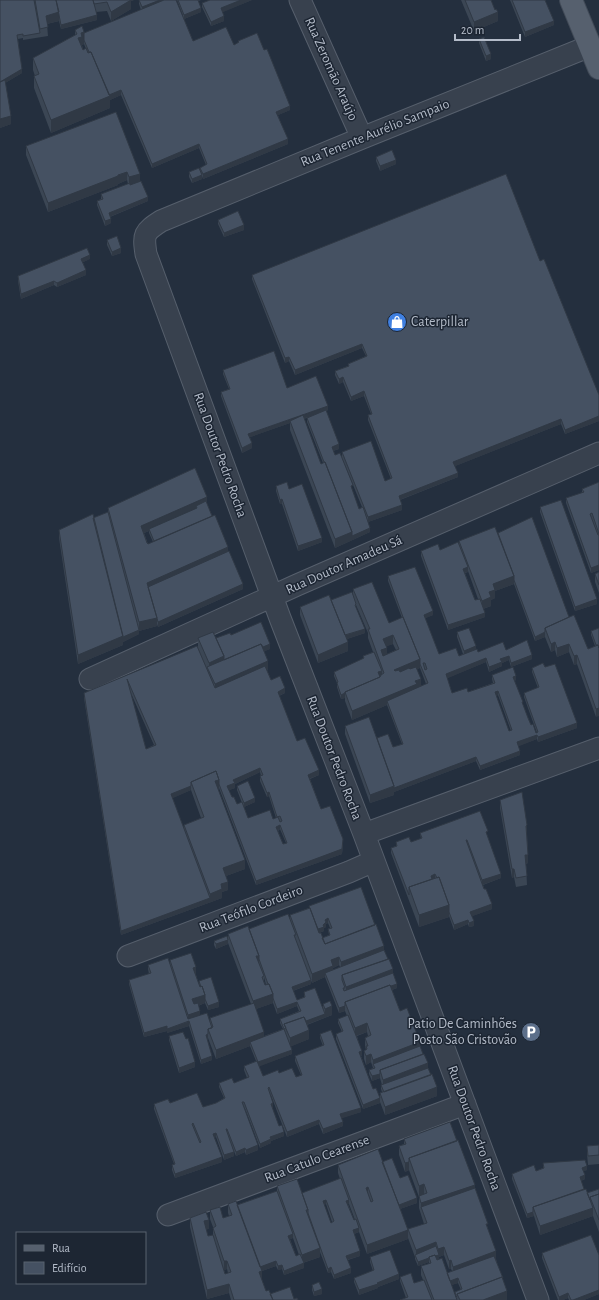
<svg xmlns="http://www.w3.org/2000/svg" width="599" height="1300" viewBox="0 0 599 1300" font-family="'Alegreya Sans',sans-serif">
<rect width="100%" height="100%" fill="#242f3e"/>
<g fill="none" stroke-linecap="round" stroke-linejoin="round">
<g stroke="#565f6c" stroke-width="23">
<path id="street" d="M300,0L362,138
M90,679L297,585L599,453
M364,834L599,748
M128,956L349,872L374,861
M168,1215L465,1104
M538,1300L364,834L280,618L146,254C143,234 144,232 161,221L362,138L590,46"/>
</g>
<g stroke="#414a57" stroke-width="24">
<path id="primary" d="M571,0L599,68"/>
</g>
<use href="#street" stroke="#38414e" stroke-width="21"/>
<use href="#primary" stroke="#56606e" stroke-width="22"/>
</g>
<path fill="#3b4654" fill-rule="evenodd" d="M0,0H134L131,1V9L111,21L107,11L96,12L97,20L61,29L59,21L47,24L48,36L23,40V38L18,39L22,73L5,83L11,124L0,128Z
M139,0L183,16L177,0H201L198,1L201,12L184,19L193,41L234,45L238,43V41L290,110L278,115L288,144L203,179L202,176V179L192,183L189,177V172L200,171V168L206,165L199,148L152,168L121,95L110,100V108L51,133L34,88V76H35L33,70V58L75,35V30L84,33L141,10L139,4ZM84,44L86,49L83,50L82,45Z
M252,0L222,12L224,21L211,26L202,7V3Z
M461,0H491L498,21L474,31Z
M510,0H545L554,25L525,37Z
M479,39L491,59L486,61L479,43Z
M116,112L140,181L148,201L110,217L111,223L105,226L97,205V201L101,199V194L128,184L127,180L118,184V185L48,212L26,155V146Z
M376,157L396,164L380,171L376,161Z
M218,220L244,230L224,237L218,224Z
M107,240L121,253L112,256L107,245Z
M90,259L83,262L86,275L57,287L54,285L21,299L18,281V276Z
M540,261L599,395V421L565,434L561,424L455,466L458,477L400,500L402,510L368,522L365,513L370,532L335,548L290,430V423L250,437L252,448L242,453L221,396V392L229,389L223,374V370L287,388L328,410L326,411L339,449L333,451L335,455L342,456V452L385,481L391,479L368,420V415L371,414L364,396L351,401L343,382L339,384L335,375V371L348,366V364L366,356L362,348L295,375L289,361L285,363L252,279V275ZM318,413L307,418V422L323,463L321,464L304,419ZM345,465L362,507L359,509L352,490Z
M599,482V570L591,573L566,503V498L582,493V489Z
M276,486L289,489L322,542L298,551L282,504H280L276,491Z
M207,504L228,551L243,589L158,627L157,624V626L139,631V634L123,642V645L78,664L59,538V530L93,518L108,512V508ZM149,531V533L153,542L148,544L144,533Z
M540,507L597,604L575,611L540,512Z
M498,533L569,617L588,649L595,646L591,635V631L599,628L596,717L577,664L574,665L569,652L557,657L555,650L551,652L545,637L535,641L514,584L495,591V598L491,600V606L483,609L485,617L448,630L421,556V551L440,550L459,545V541ZM468,571L478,599L475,600L465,573L468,572Z
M599,572V593L595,582V574Z
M388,576L433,615L425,618L439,654L459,656L463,654L457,637V632L478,652L506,650L532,659L511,667L509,660L502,663V666L489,672L486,662L447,678L452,693L468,692L493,683L492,679V675L516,680L514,681L528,718L531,725L536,733H537L524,697V693L538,688L532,672V668L545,667L577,728L538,742L537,739L518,746L520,755L480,770L476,761L394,792V795L370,803L345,734V726L377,738L393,747L402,744L387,705L352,720L345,701V698L341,699L337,687V683L334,676V672L363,659V656L373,652L368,638V633L356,605V608L365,633L347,639L348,651L318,663L300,615V607L331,600L353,596V589L389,623L402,618L388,581ZM393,644L396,650L387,654L386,646ZM420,668L426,684L421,686L417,669ZM498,695L511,731H509L496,696Z
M231,635L270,649L264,651L268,669L267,670L271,680L285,693L279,696L297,741L319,775L310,779L321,809L343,844L342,854L256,885L219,788L218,789L245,869L226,876L228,890L222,892V898L121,935L84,698V693L198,649V638H216ZM130,691L154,745L146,749ZM260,772L261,776H260V781L267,797L269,796L276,818L273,819L248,818L244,807L255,802L237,786V790L242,803L237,804L232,797L229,790L235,788V784ZM191,790L201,818L184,825V829L172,798ZM280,829L286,843L283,844L278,831Z
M500,800L527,834L528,863L526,864L527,885L516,887L514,877L512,878L500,808Z
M420,833L488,836H487L501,878L483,885L492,909L472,916L474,926L469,927L468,924L454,930L449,916V917L419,927L391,853V848L396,846V842H411L421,839Z
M309,906L384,950L393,974L397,988L392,990L400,1011L420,1046L428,1068L437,1096L385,1115L380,1102V1093L382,1092L381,1089V1085H382L380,1078L372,1081L369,1074V1070L373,1068L371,1062L366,1065L364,1059V1051L366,1050L365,1046V1038L368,1036L367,1032L357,1036L362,1055L361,1056L373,1089L380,1103L363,1109L336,1039V1034L342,1032L338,1023V1019L347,1016L345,1011L339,1013L325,977L312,983L311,980V984L293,991L297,1000L304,997V992L323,1007V1004L332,1015L307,1025L309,1039L291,1046L292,1054L259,1066L263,1076L279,1073L296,1077L301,1075L295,1061V1056L323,1046L320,1038V1034L361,1112L341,1118L343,1126L323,1134L319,1124L287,1137L270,1093L273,1108H272L279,1126L284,1136L271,1141V1143L260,1148L244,1106L258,1150L246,1155L245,1152L236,1156L228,1137L234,1156L224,1160L216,1137L214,1138L222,1162L175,1178L172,1170V1165L174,1164L154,1109V1104L170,1103L203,1107L216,1103L224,1098L219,1087V1083H234L247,1078L244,1070V1066L256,1061L250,1046L216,1059L208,1038L207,1039L212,1060L201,1064L189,1026L167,1033V1031L144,1037L129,984V980L149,974L148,969V965L170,964V960L196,975L199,986V981L219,1007L208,1010L205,1003L198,1006L200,1015L210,1022V1018L251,1004L228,943V944L216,949L214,945V941L228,939V934L249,929L290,919V915L309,908ZM328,923L330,928L328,929L329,935L322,938L319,933L324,931V928L326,927V924ZM339,965L340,967L333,970V968ZM264,977L266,985H265L264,981ZM273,1003L277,1014L297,1006L299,1011L280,1019V1023L283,1029L264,1036L256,1009Z
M169,1036L195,1067L179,1073L169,1040Z
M404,1139L475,1188L488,1229L496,1259L507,1299L506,1300H400L406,1298L400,1281V1277L414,1283L423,1280L421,1275V1266L429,1264V1262L418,1266L415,1259V1257L408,1238V1229L424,1224L419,1208V1197L409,1170L405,1172L399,1155V1146L404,1144ZM444,1255L449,1269H451L452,1271L447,1273L437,1260L439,1259V1257ZM458,1283L461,1290L455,1292V1294L451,1285Z
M599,1145V1164L588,1165L587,1154V1146Z
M382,1162L400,1178L417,1203L400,1209L408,1239L367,1254L359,1232L354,1234L360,1256L348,1260L351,1273L334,1279L331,1272L328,1273L320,1252V1257L303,1263L304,1268L284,1275L282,1269L278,1270L276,1266L262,1271V1280L266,1291L270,1294L298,1300H231L229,1293L207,1299L190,1227V1218L209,1229H206L208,1236L213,1235V1227L210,1219V1210L223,1218L229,1216L228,1213V1204L237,1205L277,1191V1186L302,1193L340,1179L338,1173V1165ZM326,1204L332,1222L331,1223L324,1205ZM348,1204H349L355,1220H354ZM293,1238L299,1255L296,1256L290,1239ZM227,1269L228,1273L225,1274L224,1270Z
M543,1163L587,1170L583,1171L585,1179L581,1181L584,1190L587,1193L599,1189V1232L593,1216L540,1235L534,1216L527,1218L512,1179V1174L536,1171L543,1168Z
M542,1253L599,1255V1294L584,1300H569L568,1298L563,1300H558L542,1258Z
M370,1257L399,1279L378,1287V1288L359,1295L354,1282V1278L373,1271L370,1262Z
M312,1285L322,1294L314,1296L312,1290Z"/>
<path fill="#303945" d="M129,0H134L131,1V9L111,21V12Z
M160,0H170L142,12V7Z
M241,0H252L221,13V8Z
M201,8V12L184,19V15Z
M59,12V21L46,24V16Z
M498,12V21L474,31V22Z
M97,15V20L61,29V25Z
M224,16V21L211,26V22Z
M554,21V25L525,37V32Z
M84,32V44L82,45V49L78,38L81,33Z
M491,54V59L486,61V56Z
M22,69V73L0,86V82Z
M121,90V95L110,100V108L51,133V120Z
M290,106V110L276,116V112Z
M11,116V124L0,128V119Z
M288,139V144L203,179V174Z
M199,144V148L152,168V164Z
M396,160V164L380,171V166Z
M127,172V180L118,184V185L48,212V203Z
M140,174V182L129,185V177Z
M202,175V179L192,183V179Z
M148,197V201L109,217V213Z
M111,219V223L105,226V221Z
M244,225V230L224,237V233Z
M121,248V253L112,256V252Z
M90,255V259L81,263V259Z
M86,270V275L57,287V283Z
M54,281V285L21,299V294Z
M362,344V348L295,375V370Z
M289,357V361L285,363V358Z
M343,377V382L339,384V379Z
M364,391V396L351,401V397Z
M328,406V410L291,423L290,421V423L248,438V434Z
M599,416V421L565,434V430Z
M561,419V424L453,467V462Z
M252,443V448L242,453V448Z
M339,444V449L332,451V447Z
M458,473V477L399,500V496Z
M207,497V506L197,508L196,506V510L149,529V531L141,534V526Z
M282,499V504H280V500Z
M402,505V510L368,522V517Z
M370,528V532L335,548V539L352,532Z
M322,538V542L298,551V546Z
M228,547V556L148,591L147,583Z
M599,565V570L591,573V568Z
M468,567V572L463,573V569Z
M514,576V584L495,591V598L491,600V606L482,609V601L489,592L493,584Z
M243,584V589L158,627V622Z
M597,599V604L575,611V607Z
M433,611V615L424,619V615Z
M485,613V617L448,630V625Z
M157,618V626L139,631V634L123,642V645L78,664V655L123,636L139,630V622Z
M365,629V633L344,640V636Z
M545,632V637L535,641V637Z
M393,635V644L383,648V639Z
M348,642V651L318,663V655Z
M555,642V650L551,652V644Z
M270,644V649L211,674L209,672V663L224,656Z
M569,644V652L557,657V648Z
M476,646V651L464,655V651Z
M387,648V657L381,659V650Z
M532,655V659L511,667V663Z
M577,655V664L574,665V656Z
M509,656V660L502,663V666L489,672V667L500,659Z
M486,658V662L446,679V674Z
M420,659V668L394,679V670Z
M268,661V669L215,692V684Z
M382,671V675L378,677V672Z
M516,676V680L513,681V677Z
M421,679V687L387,701V705L352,720V711Z
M285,688V693L278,696V692Z
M498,691V695L495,696V692Z
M345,693V698L341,699V695Z
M599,708V716L596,717V709Z
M577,723V728L538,742V737Z
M537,735V739L517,747V742Z
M520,751V755L480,770V766Z
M476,757V761L394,792V795L370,803V795Z
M260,768V772L235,784V788L227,791V786L233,780Z
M319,770V775L308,779V775Z
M219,780V788L215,790V781Z
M191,786V790L171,799V794Z
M269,792V796L267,797V793Z
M255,798V802L244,807V803Z
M280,825V829L276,831V827Z
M527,825V834L526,835V826Z
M343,839L342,854L256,885V881Z
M525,855H528V863L525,864Z
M245,860V869L223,877V868Z
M512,869H514V877L512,878Z
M435,874V878L431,880V876Z
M501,874V878L482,885V880Z
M228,882V890L222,892V898L121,935V931L210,898V894L221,884Z
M492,904V909L470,917V912Z
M449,905V917L419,927V915Z
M328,918V923L326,924V927L324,928V931L318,933V929L323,925L325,920Z
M468,920V924L454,930V925Z
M474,921V926L469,927V923Z
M228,940V944L216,949V944Z
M384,946V954L341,971V962Z
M256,956H259V964Z
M339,957V965L333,968V974L325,973V977L312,983V974L331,960Z
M196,967V976L193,968Z
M393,969V978L346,995V987Z
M311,980V984L292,991V987Z
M397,984V988L388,991L387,987Z
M273,994V1003L253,1010V1001Z
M205,995V1003L192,1008V999Z
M219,1002V1007L208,1010V1006Z
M297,1002V1006L277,1014V1009Z
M332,1006V1015L287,1032L286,1028L325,1014V1009Z
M345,1006V1011L339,1013V1008Z
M200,1011V1020L189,1021V1026L167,1033V1029L188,1022V1015Z
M367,1023V1032L355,1036V1028Z
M167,1026V1031L144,1037V1033Z
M309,1030V1039L290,1047V1038Z
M264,1032V1041L250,1042V1046L216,1059V1050Z
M208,1034V1038L206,1040V1035Z
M420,1042V1051L373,1064V1068V1060Z
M292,1050V1054L258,1067V1062Z
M362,1051V1055L359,1056V1052Z
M371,1054V1062L366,1065V1056Z
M212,1056V1060L201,1064V1060Z
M195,1062V1067L179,1073V1068Z
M428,1063V1072L383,1088V1080Z
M380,1074V1078L372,1081V1076Z
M437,1087V1096L385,1115V1107Z
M380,1098V1103L363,1109V1105Z
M273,1103V1108L271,1109V1104Z
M361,1108V1112L340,1119V1114Z
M319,1120V1124L287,1137V1132Z
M343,1122V1126L323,1134V1129Z
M284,1132V1136L271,1141V1143L260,1148V1144L270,1137Z
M216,1133V1137L213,1138V1134Z
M258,1145V1150L246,1155V1150Z
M245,1148V1152L236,1156V1152Z
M234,1152V1156L224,1160V1155Z
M222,1157V1162L175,1178V1174Z
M409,1162V1170L405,1172V1163Z
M587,1166V1170L582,1172V1168Z
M585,1175V1179L580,1181V1177Z
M424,1184V1196L419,1198V1186Z
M475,1185V1197L421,1207V1203Z
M368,1187V1196L366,1188Z
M417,1198V1203L397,1210V1206Z
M326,1200V1204L323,1205V1201Z
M349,1200V1204L346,1205V1201Z
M593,1208V1216L540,1235V1226Z
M533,1212L534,1216L527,1218V1214Z
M209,1220V1229L204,1230V1221Z
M359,1228V1232L353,1234V1230Z
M408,1230V1239L367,1254V1245Z
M293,1234V1238L288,1240V1236Z
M436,1242V1251L416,1256V1250Z
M444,1247V1255L439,1257V1259L431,1262L429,1258L438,1255V1249Z
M320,1248V1257L302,1263V1255Z
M360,1251V1256L346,1260V1256Z
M496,1251V1259L453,1275V1267Z
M429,1258V1262L418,1266V1262Z
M451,1260V1269H449V1261Z
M224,1261H227V1269L224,1270Z
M276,1261V1266L259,1272V1267Z
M304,1263V1268L284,1275V1271Z
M282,1265V1269L278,1270V1266Z
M331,1267V1272L328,1273V1269Z
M351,1268V1273L334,1279V1275Z
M262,1271V1280L259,1272Z
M399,1274V1279L378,1287V1288L359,1295V1290Z
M458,1278V1283L449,1286V1282Z
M229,1284V1293L207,1299V1290Z
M322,1289V1294L314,1296V1292Z
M599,1290V1294L584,1300H573Z
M507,1291V1299L506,1300H483Z
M568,1293V1298L563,1300H559V1297Z"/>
<path fill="#455162" stroke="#303945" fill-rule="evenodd" d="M0,0H34L40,33L23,36V34L17,35L22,69L0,82Z
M35,0H56L59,12L46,16L48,27L40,29Z
M56,0H93L97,15L61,25Z
M93,0H131L111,12L107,2L94,4Z
M139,0H160L142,7Z
M164,0H176L193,41L226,27L234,45L239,42L238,41L257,33L264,50L267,49L290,106L276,112L288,139L203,174L200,168L207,164L199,144L152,164L121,90L109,95L91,52H89L84,40V33Z
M178,0H198L201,8L184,15Z
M210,0H241L221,8L224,16L211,22L202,3Z
M465,0H491L495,10L496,9L498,12L474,22Z
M512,0H545L554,21L525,32Z
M82,26L84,32L81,33L82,37L78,38L83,50L86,48L88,53L91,52L110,96L51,120L34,76L39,74L33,58L77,34L75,30Z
M484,37L491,54L486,56L479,39Z
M5,80L11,116L0,119V82Z
M116,112L140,174L129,177L127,172L118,175V176L48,203L26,146Z
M392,150L396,160L380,166L376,157Z
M199,168L202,175L192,179L189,172Z
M506,174L540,261L544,259L599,395V416L565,430L561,419L453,462L458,473L399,496L402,505L368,517L342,452L371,441L385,481L392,478L368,415L372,414L364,391L351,397L343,377L339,379L335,371L349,366L348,364L367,356L362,344L295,370L289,357L285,358L252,275Z
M141,181L148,197L109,213L111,219L105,221L97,201L103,199L101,194L130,183V185Z
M238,211L244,225L224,233L218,220Z
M117,236L121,248L112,252L107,240Z
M87,248L90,255L81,259L86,270L57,283L54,281L21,294L18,276Z
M274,351L287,388L316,376L328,406L248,434L252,443L242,448L221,392L230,389L223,370Z
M326,410L339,444L332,447L335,455L340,453L353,485L351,486L359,509L363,507L370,528L352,536V532L325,462H324L307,418Z
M303,415L321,464L325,462L352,532L335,539L290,421Z
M195,468L207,497L141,526L147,543L148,544L215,515L228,547L147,583L157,618L139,622L108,508Z
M287,482L289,489L302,484L322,538L298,546L282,499L280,500L276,486Z
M599,482V534L592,513L590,514L598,535H599V565L591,568L566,498L584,492L582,489Z
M561,500L597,599L575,607L540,507Z
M206,501L212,516L154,541L149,529L197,508L196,506Z
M108,512L139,630L123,637L93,518Z
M93,514L123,636L78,655L59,530Z
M532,517L569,617L545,628V632L535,637L514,580V576L498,533Z
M495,527L514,576L493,584L495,590L489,592L491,597L482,601L459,541Z
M458,542L468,567L463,569L475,600L480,599L485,613L448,625L421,551L438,544L440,550Z
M229,551L243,584L158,622L157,618L148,587Z
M415,567L433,611L424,615L439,654L456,648L459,656L477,649L478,652L503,642L506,650L527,640L532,655L511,663L509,656L500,659L502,662L489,667L486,658L446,674L452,693L467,688L468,692L495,683L492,675L513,667L516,676L513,677L523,702H522L528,718L531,725L533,724L536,733L538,732L524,693L539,687L532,668L543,663L545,667L555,664L577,723L538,737L537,735L517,742L520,751L480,766L476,757L394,788V786L377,738L388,734L393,747L403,744L387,701L428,683L420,664V659L403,617L388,576ZM423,663H425L427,669L425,670ZM498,691L512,730L509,731L495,692Z
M599,572V585L595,574Z
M372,582L389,623L403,617L420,659L394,670L395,671L399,670L400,672L409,668L410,669L416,667L421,679L415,681L417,684L352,711L345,692L380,677L381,675L384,673L368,629H370L353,589ZM393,635L399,649L383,656L381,650L387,648L383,639Z
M352,592L356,604L355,605L365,629L345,635L331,600Z
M329,595L348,642L318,655L300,607Z
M574,615L588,649L598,645L599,648V708L596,709L577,655L574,656L569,644L557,648L555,642L551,644L545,628Z
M261,622L270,644L263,647L261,644L224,660V656L216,638L230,633L231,635Z
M469,628L476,646L464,651L457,632Z
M599,628V648L598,645H596L591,631Z
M213,632L224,656L209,663L198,638Z
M261,644L268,661L215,684L207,667Z
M197,646L215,688L265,666L271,680L280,676L285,688L278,692L297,741L305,738L319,770L308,775L321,809L330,806L343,839L342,849L256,881L219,784V780L216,771L191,782V786L171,794L210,898L121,931L84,693ZM127,679L156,745L146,749ZM260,768L263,775L260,776L267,793L269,792L277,817L280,816L282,821L280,822L278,817L273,819L270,810L248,818L242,802L237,804L234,797H232L227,786L235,783L233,780ZM280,825L287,843L283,844L276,827Z
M374,652L382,671L378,672L380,677L345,692V693L341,695L337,683L338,682L334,672L364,658L363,656Z
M369,717L394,786L370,795L345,726Z
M216,771L219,780L215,781L245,860L223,868L228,882L221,884L222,889L210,894L184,825L204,817L191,782Z
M248,781L255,798L244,803L237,786Z
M522,792L527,825L526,826L528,855H525L527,876L516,878L514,869H512L500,800Z
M480,811L488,831L486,832L501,874L482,880L467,840H466L484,889H486L492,904L470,912L474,921L469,923L468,920L454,925L449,912V905L439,877L437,878L435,874L431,876L432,879L409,887V895L391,848L397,846L396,842L409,837L411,842L422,838L420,833Z
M439,877L449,905L419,915L409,887Z
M361,887L375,925L325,944L322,938L330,935L328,929L332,928L328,918L325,920L326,922L323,925L324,927L318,929L309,906Z
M310,908L319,933H321L325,944L376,924L384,946L341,962L339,957L331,960L333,966L312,974L290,915Z
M288,914L296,935H294L311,980L292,987L297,1000L305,997L304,992L315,988L325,1014L306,1021L304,1017L284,1024L286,1028L284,1029L292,1050L258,1062L250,1042L284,1029L280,1019L301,1011L297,1002L277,1009L273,998V994L269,984H268L259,959V956L249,929Z
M248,926L259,956H256L264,976L262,977L265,985L269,984L273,994L253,1001L228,934Z
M227,936L228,940L216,944L214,941Z
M384,950L388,959L342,975V980L345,988H343L344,991L393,973L397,984L391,986L390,985L345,1002V1006L339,1008L325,973Z
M191,953L196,967L193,968L200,987L202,986L205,995L192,999L194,1004L198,1003L200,1011L188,1015L170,960Z
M168,958L188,1019L207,1013L212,1028L208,1029V1034L206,1035L212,1056L201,1060L189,1021L167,1029V1026L144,1033L129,980L151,973L148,965Z
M389,959L393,969L346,987L342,975Z
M211,977L219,1002L208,1006L205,999V995L202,986L201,987L199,981Z
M390,985L400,1011L407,1008L420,1042L373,1060L371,1054L366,1056L364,1051L367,1049L366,1046H368L365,1038L371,1035L367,1023L355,1028L345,1002Z
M330,1001L332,1006L325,1009L323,1004Z
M254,1003L264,1032L216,1050L208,1029L213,1027L210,1018Z
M348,1015L362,1051L359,1052L373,1089L376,1088L380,1098L363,1105L336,1034L343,1031L338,1019Z
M304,1017L309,1030L290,1038L284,1024Z
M331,1030L361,1108L340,1114L343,1122L323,1129L319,1120L287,1132L269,1087L268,1088L273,1103L271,1104L279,1126L282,1125L284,1132L270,1137L271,1139L260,1144L244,1102H242L258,1145L246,1150L245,1148L236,1152L227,1129H226L234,1152L224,1155L216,1133L213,1134L222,1157L175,1174L172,1165L175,1164L154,1104L168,1099L170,1103L197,1093L203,1107L216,1103L225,1098L219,1083L232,1078L234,1083L249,1077L244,1066L257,1061L263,1076L278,1070L279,1073L292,1068L296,1077L302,1075L295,1056L324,1045L320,1034ZM193,1123L201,1142L200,1143L192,1124Z
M183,1032L186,1039L188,1038L195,1062L179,1068L169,1036Z
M420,1046L423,1054L380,1070V1074L372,1076L369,1070L375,1068L373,1064Z
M424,1054L428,1063L383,1080L380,1070Z
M428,1068L431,1075L384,1092L381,1085Z
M432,1074L437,1087L385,1107L380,1093Z
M450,1122L457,1141L409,1158V1162L405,1163L399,1146L406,1144L404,1139Z
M458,1140L475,1185L421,1203L419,1196L427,1193L424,1184L419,1186L409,1158Z
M599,1145V1155L588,1156L587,1146Z
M378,1149L408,1230L367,1245L338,1165ZM368,1187L373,1201L371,1202L366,1188Z
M392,1158L400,1178L408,1175L417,1198L399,1205L382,1162Z
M585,1160L587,1166L582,1168L585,1175L580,1177L584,1189L533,1207V1212L527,1214L512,1174L534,1165L536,1171L544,1168L543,1163Z
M341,1178L349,1200L346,1201L354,1220L356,1219L359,1228L353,1230L360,1251L346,1256L351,1268L334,1275L331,1267L328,1269L308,1213V1210L302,1193ZM326,1200L334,1221L331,1223L323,1201Z
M297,1179L308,1210H306L320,1248L302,1255L277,1186Z
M475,1188L488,1224H486L496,1251L453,1267L451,1260L449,1261L444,1247L438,1249L436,1242L416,1250L408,1229L427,1223L421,1207Z
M586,1189L593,1208L540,1226L533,1207Z
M599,1189V1194L590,1197V1200L587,1193Z
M277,1191L293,1234L288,1236L296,1256L300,1254L304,1263L284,1271L282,1265L278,1266L276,1261L260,1267L237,1205Z
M599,1194V1220L590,1197Z
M236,1201L259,1263L262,1271L259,1272L266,1291L269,1290L273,1300H234L229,1284L207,1290L190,1218L206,1212L209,1220L204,1221L208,1236L213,1235L225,1274L231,1272L227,1261H224L213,1228L216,1226L210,1210L220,1207L223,1218L232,1215L228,1204Z
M591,1235L599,1255V1290L573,1300H571L568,1293L559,1297L542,1253Z
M436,1246L439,1255L435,1256V1255L429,1257V1258L418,1262L415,1255Z
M390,1250L399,1274L377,1283L378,1284L359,1290L354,1278L374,1270L370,1257Z
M435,1255L437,1260L442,1258L457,1300H434L421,1266L431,1263L429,1257Z
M494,1256L503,1278L502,1277L457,1294V1296L456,1297L455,1292L462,1289L458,1278L450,1281L447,1273Z
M411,1273L414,1283L424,1280L432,1300H400L408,1297L400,1277Z
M502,1277L507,1291L483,1300H460L457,1294Z
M319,1282L322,1289L314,1292L312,1285Z
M290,1287L294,1299L297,1298L298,1300H273L270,1294Z"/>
<defs>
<g id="shop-disc" transform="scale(1)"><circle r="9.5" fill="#3f7fe0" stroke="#1d2633"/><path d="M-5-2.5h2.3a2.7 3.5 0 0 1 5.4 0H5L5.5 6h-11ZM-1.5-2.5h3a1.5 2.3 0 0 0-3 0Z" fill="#fff"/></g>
<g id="parking-disc" transform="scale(1)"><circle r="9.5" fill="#5c6f8a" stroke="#1d2633"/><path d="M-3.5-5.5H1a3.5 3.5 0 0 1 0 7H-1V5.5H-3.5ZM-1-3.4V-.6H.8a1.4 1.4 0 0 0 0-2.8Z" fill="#fff"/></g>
</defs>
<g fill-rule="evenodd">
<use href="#shop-disc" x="397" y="322"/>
<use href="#parking-disc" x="531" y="1032"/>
</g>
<g text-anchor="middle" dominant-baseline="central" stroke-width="3" stroke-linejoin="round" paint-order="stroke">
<g font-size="14" fill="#b4bcc9" stroke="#1d2633">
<text transform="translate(331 69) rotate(66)">Rua Zeromão Araújo</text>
<text transform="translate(375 133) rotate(-22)">Rua Tenente Aurélio Sampaio</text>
<text transform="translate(220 455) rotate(70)">Rua Doutor Pedro Rocha</text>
<text transform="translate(344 565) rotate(-24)">Rua Doutor Amadeu Sá</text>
<text transform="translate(334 758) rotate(69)">Rua Doutor Pedro Rocha</text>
<text transform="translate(251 909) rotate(-21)">Rua Teófilo Cordeiro</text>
<text transform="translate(474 1128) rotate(70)">Rua Doutor Pedro Rocha</text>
<text transform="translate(317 1159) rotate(-21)">Rua Catulo Cearense</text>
</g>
<g font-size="14" fill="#b4bcc9" stroke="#1d2633" text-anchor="start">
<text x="411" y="322">Caterpillar</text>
<text x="517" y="1024" text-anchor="end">Patio De Caminhões<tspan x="517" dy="16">Posto São Cristovão</tspan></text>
</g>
</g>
<rect x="16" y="1232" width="130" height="52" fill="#1d2633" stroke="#59626f"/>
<rect x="24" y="1245" width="20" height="6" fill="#56606e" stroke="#59626f"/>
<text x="52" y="1252" font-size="12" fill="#b4bcc9">Rua</text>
<rect x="24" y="1262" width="20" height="12" fill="#455162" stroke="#59626f"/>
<text x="52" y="1272" font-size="12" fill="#b4bcc9">Edifício</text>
<path d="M455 34v6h65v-6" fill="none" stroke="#b4bcc9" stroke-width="2"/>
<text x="461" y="34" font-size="12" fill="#b4bcc9" stroke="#1d2633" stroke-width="3" paint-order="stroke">20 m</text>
</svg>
